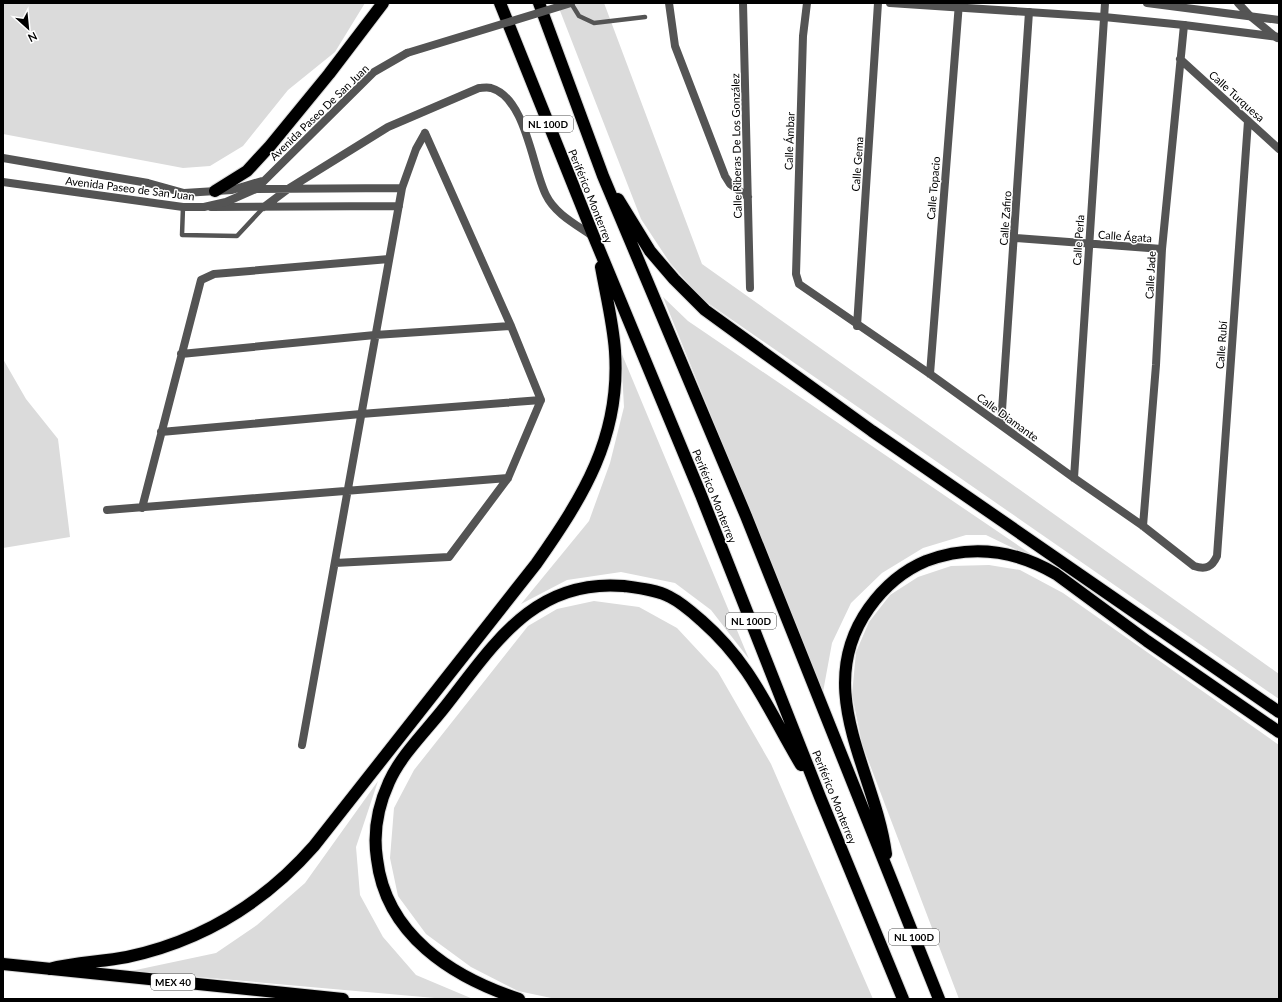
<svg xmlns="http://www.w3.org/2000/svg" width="1282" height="1002" viewBox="0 0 1282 1002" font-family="Lato,sans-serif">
<rect width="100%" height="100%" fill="#fff"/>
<path fill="#dbdbdb" d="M3,3H365L335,52L288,90L243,146L210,166L183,168L3,134Z
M557,3H604L702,264L1279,674V699L702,299L670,263L641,219Z
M663,297L688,321L1044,563L986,535H966L923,548L882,573L851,603L832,643L823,692Z
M621,352L749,659L711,610L675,583L621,572L567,580L521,604L589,521L610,463L624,407Z
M3,359L26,399L58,439L70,537L3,548Z
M989,565L1020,570L1063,593L1279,745V999H959L862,744L852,695L856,652L869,622L890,595L918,577L951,566Z
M594,601L639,607L677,628L718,672L771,764L873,999H556L518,991L471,967L426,934L398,896L390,858L394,808L414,770L528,626L557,609Z
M378,781L356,847L360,895L383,937L416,975L473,999H446L131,971L216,953L257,925L305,883Z"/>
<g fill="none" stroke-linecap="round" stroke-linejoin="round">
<g stroke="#dbdbdb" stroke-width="14">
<path id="motorway" d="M500,3L594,237L701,495L820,797L903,999
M539,3L603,176L746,516L939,999
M215,191L247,171L270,146L329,74L383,3
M618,199L650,251L674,279L705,310L872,431L1279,712
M886,854C875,770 811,690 869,608C884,587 902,571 926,561C971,544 1015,550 1056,574L1147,641L1279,732
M3,964L343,999
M49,969C75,962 101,962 127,957C202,941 264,903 314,846L536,564C583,497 621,437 615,351C613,323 606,295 601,267
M519,999C452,977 386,935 377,859C373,833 378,806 389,782C401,755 426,731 444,708C493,646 533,578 624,586C639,588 657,590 670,597C682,603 693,613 702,621C752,665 768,710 801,765"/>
</g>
<path stroke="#545454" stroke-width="4.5" d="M571,3L579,16L594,23L645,17
M183,207L182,235L237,236L264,207"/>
<path stroke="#545454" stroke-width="8" d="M669,3L675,46L725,176L730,184L748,197
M743,3L750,288
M807,3L803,36L796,274L799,284L930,374L1074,478L1143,526L1194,566C1206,570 1212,567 1217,556L1248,121
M1238,3L1250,16L1277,38
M1180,59L1279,149
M256,189L402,188
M211,207L399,206
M264,207L288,189L388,127L479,88C482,88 487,87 491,88C526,98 532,167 546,195C555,214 577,225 594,237
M1015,238L1162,249
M857,326L878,3
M181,354L375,335L511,326
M930,374L959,3
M1001,425L1029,12
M161,432L361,414L541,400
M1074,478L1105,3
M142,508L201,280L214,274L389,259
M107,510L508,478
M1143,526L1156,365L1162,249L1184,25
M335,563L449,557L508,478L541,400L511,326L425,133
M302,745L402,188L416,149L425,133"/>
<path stroke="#545454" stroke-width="8" d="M890,3L1104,17L1184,25L1279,37
M1147,3L1279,20
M3,158L148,183L184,193L232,190L262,181
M3,182L183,207H204L226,202L256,189L374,72L407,53"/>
<use href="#motorway" stroke="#000" stroke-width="12"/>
<path stroke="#545454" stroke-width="8" d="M407,53L571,3"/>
</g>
<g text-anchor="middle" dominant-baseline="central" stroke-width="3" stroke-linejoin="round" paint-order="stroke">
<g fill="#fff" stroke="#4c4c4c" stroke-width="1">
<rect x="523" y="116" width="50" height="16" rx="3"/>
<rect x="726" y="613" width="50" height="16" rx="3"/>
<rect x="889" y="929" width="50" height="16" rx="3"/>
<rect x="151" y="974" width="44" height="16" rx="3"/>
</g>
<g font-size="10" font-weight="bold" fill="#000">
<text x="548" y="124">NL 100D</text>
<text x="751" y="621">NL 100D</text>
<text x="914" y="937">NL 100D</text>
<text x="173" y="982">MEX 40</text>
</g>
<g font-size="11" fill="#000" stroke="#fff">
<text transform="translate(1237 96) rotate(42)">Calle Turquesa</text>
<text transform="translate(319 112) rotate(-44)">Avenida Paseo De San Juan</text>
<text transform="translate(789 141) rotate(-88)">Calle Ámbar</text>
<text transform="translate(736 146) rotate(-91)">Calle Riberas De Los González</text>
<text transform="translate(857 164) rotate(-86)">Calle Gema</text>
<text transform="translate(130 188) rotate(7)">Avenida Paseo de San Juan</text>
<text transform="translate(933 188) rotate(-85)">Calle Topacio</text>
<text transform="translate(591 196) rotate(68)">Periférico Monterrey</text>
<text transform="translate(1005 218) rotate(-86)">Calle Zafiro</text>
<text transform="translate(1125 236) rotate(4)">Calle Ágata</text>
<text transform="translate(1078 240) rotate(-86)">Calle Perla</text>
<text transform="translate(1150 275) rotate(-87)">Calle Jade</text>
<text transform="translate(1221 345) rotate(-86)">Calle Rubí</text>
<text transform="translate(1008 417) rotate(36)">Calle Diamante</text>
<text transform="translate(715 496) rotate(68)">Periférico Monterrey</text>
<text transform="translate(835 797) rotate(68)">Periférico Monterrey</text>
</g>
</g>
<rect width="1282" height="1002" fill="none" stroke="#000000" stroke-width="8"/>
<g transform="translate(28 28) rotate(153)" stroke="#ffffff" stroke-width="3" paint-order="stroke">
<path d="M0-3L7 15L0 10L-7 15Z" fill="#000000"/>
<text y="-6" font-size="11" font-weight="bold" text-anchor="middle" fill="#000000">N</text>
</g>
</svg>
